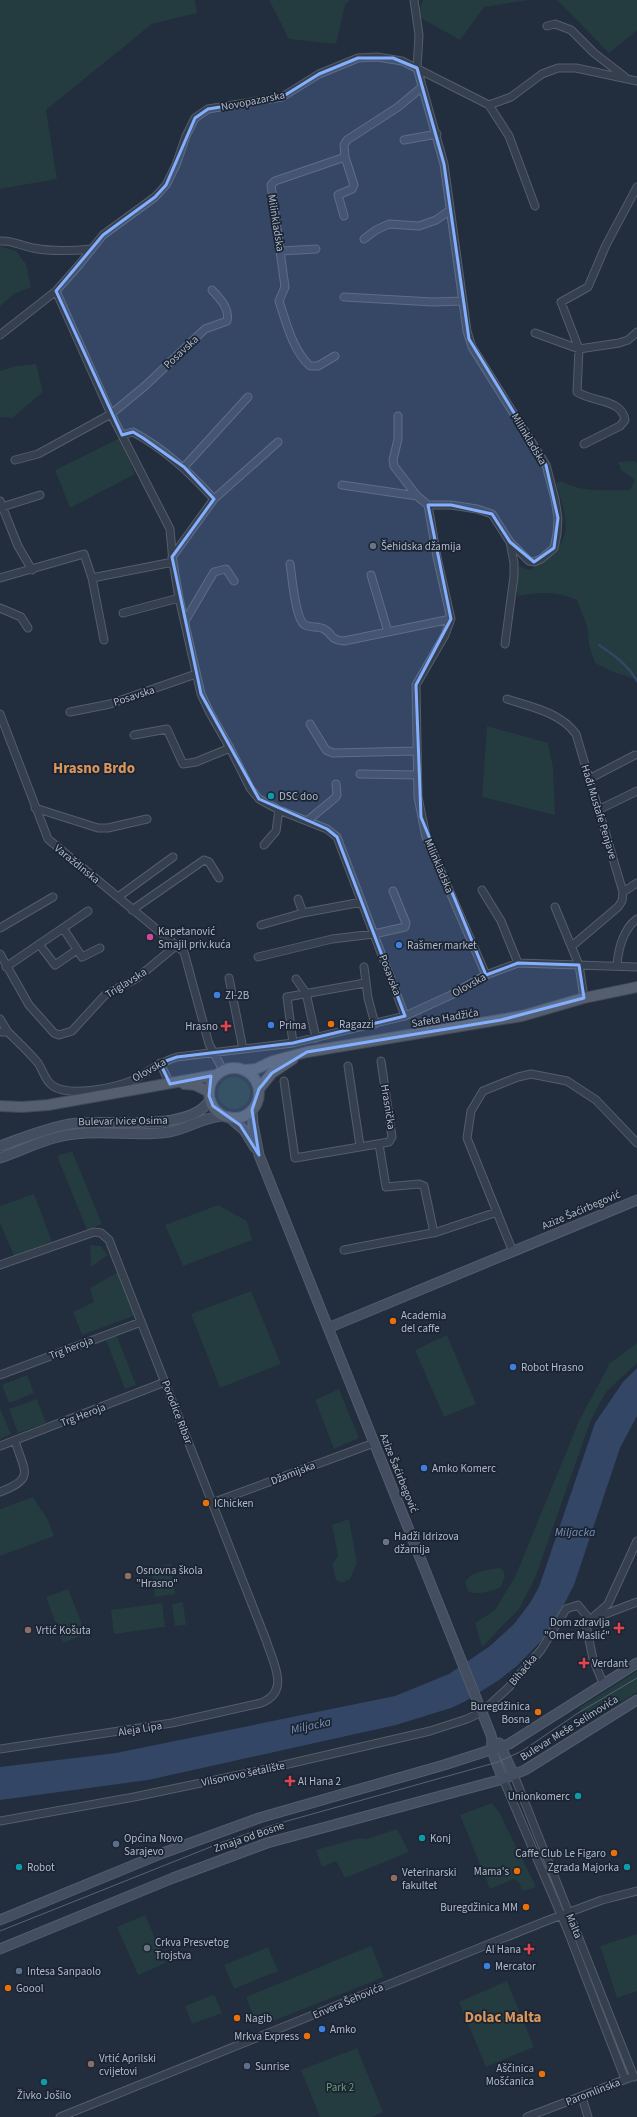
<svg xmlns="http://www.w3.org/2000/svg" width="637" height="2117" viewBox="0 0 637 2117" font-family="'Source Sans 3',sans-serif">
<rect width="100%" height="100%" fill="#222d3e"/>
<path fill="#243b3f" d="M0,0H195L197,13L152,24L46,110L57,179L0,189Z
M269,0H350L345,5L336,44L289,39Z
M423,0H529L484,7L460,40L417,16Z
M557,0H637V30L609,53Z
M0,246L16,251L26,264L31,287L14,294L0,306Z
M36,364L43,392L12,418L0,417V371L16,366Z
M120,438L135,474L70,508L55,470Z
M634,461L637,463V680L611,671L595,663L589,645L587,626L577,600C554,591 543,592 518,596L516,588L515,565L530,570C574,542 570,529 556,483L561,481C583,493 605,490 630,490L635,480L621,470L618,462Z
M487,726L548,743L553,768L555,815L482,797Z
M218 1093a16 16 0 1 1 32 0a16 16 0 1 1-32 0Z
M72,1151L102,1224L87,1230L57,1156Z
M34,1194L52,1242L14,1256L0,1223V1206Z
M218,1205L247,1221L252,1240L183,1266L165,1225Z
M90,1245L101,1246L108,1255L91,1267Z
M120,1271L136,1315L82,1335L73,1312L94,1302L90,1288Z
M251,1291L281,1364L220,1388L191,1314Z
M447,1335L476,1404L444,1417L415,1350Z
M117,1336L136,1385L125,1389L106,1340Z
M637,1343V1363L606,1392L591,1420L535,1578L519,1609L482,1647L475,1623L495,1610L515,1577L579,1421L610,1363Z
M27,1375L34,1393L9,1403L2,1385Z
M339,1389L359,1438L334,1449L315,1400Z
M37,1399L46,1423L18,1433L9,1409Z
M0,1408L11,1434L0,1439Z
M33,1497L48,1520L54,1536L0,1556V1509Z
M349,1519L357,1563L350,1579L342,1583L336,1580L332,1564L338,1556L332,1525Z
M171,1564L175,1594L155,1597L151,1567Z
M499,1568L503,1570L505,1576L501,1587C493,1591 476,1596 468,1591L465,1582C472,1571 487,1570 499,1568Z
M68,1589L86,1634L63,1643L46,1597Z
M183,1602L186,1625L175,1626L172,1604Z
M162,1603L165,1627L114,1634L111,1610Z
M637,1671V1692L588,1722L579,1708Z
M492,1803L499,1812L536,1887L522,1891L519,1882L514,1879L490,1889L460,1815Z
M397,1829L409,1852L345,1878L336,1861L322,1867L316,1850L359,1838L367,1839Z
M145,1915L166,1963L138,1975L117,1927Z
M637,1934V1991L617,1998L600,1946Z
M371,1946L384,1977L258,2027L246,1997Z
M268,1947L278,1971L234,1989L224,1965Z
M507,1981L534,2047L486,2067L459,2002Z
M213,1995L215,1996L222,2013L192,2024L185,2006Z
M357,2048L383,2112L372,2117H320L301,2070Z"/>
<path fill="#334665" d="M637,1368V1416L620,1448L574,1585L553,1626L542,1640L518,1665L499,1680L464,1702L451,1708L396,1725L148,1780L0,1800V1767L116,1753L395,1696L449,1674L490,1646L514,1624L530,1603L539,1587L595,1423L623,1382Z"/>
<g fill="none" stroke-linecap="round" stroke-linejoin="round">
<path stroke="#334665" stroke-width="2.5" d="M599,645C614,655 628,665 637,681"/>
<g stroke="#545d6c" stroke-width="9">
<path id="street" d="M547,26L555,24L571,30L594,53L625,77
M489,105L511,97L542,74L558,68H576L637,81
M404,140L437,134
M344,216L338,195L352,189L354,185L345,157
M364,239L376,230L389,224L419,226L436,220L449,211
M0,241C13,240 21,246 33,248C53,252 72,251 92,249
M281,251L316,249
M56,291L111,414L170,529L173,562L179,598L201,694L210,713L230,748L250,788L259,799L279,810L327,829L337,837L405,1016
M344,297L433,302L462,301
M535,333L579,349L619,343L628,340L637,332
M0,335L56,291L79,265L103,235L155,197L166,185L176,165L186,136L195,118L208,109L282,97L319,74L358,58L377,57L402,61L489,105L509,136L535,206
M335,356L318,366H310C293,351 286,322 279,301L285,287L271,185L275,181L345,157L344,145L347,140L398,107L422,87
M398,416V439L393,460L394,466L417,496L428,505H451L477,509L492,514L510,542L529,561L534,562L541,559L554,548L557,534L558,518L555,499L546,465L472,347L467,331L444,164L417,68L419,35L414,0
M122,435L133,432C165,449 190,473 214,499L172,557
M584,444L620,426L625,420C622,399 592,402 577,392L579,349L561,302L588,287L606,245L637,187
M15,460L38,454L111,414L145,386L205,329L227,321C230,308 220,299 212,290
M184,467L248,397
M342,485L417,496
M214,499L278,442
M0,501L18,546L32,570
M428,505L437,557L451,619L445,635L416,685L418,797L426,837L486,975
M2,507L40,495
M290,564C292,576 295,619 305,625C311,628 318,626 324,629C333,634 330,640 344,641L451,619
M371,575L388,632
M0,578L84,554L92,578L104,640
M92,578L173,562
M0,608L21,617L28,628
M123,613L179,598
M185,621L214,572L226,569L234,581
M505,644L514,576V563L510,542
M507,699C531,707 560,712 576,734L623,892L622,901L618,907L572,946
M70,712L110,704L196,674
M0,714L48,839L184,952L209,1044L223,1070
M310,724L326,750L333,753L416,751
M134,735L167,729L183,764L196,762L230,748
M360,774L417,775
M589,779L635,755
M35,808L98,828H108L147,819
M598,810L637,791
M307,821L335,798L337,795L336,784
M264,845L276,831L279,810
M482,890L501,921L518,963
M623,892L637,883
M118,897L173,857
M298,899L303,913L362,902
M555,907L579,965L584,998
M132,910L204,860L209,862L219,878
M261,925L303,913
M0,928L53,897
M63,928L82,957L100,948
M39,944L55,965L77,950
M0,954L29,1005L54,1033L59,1035L72,1031L105,995L137,978L177,945
M258,957L332,939L374,934L405,927L406,923L393,891
M617,966C618,950 623,929 637,919
M6,967L88,911
M364,967L368,998L375,1024
M229,978L243,1049
M296,979L306,993L316,1038
M0,1019L8,1032
M0,1032H8C18,1042 29,1052 38,1063C43,1070 45,1081 53,1086C69,1097 116,1088 133,1080C149,1072 159,1062 177,1057L293,1043L405,1016L451,995L486,975L518,963L637,967
M293,1043L287,997L365,983
M160,1063L170,1084
M348,1066L360,1146
M284,1081L295,1158L389,1142L392,1137L381,1061
M379,1144L386,1187L419,1184L424,1186L434,1233
M344,1250L437,1232L497,1212
M513,1252L467,1138L471,1111L483,1091L518,1077L531,1074L567,1081L596,1100L637,1143
M0,1265L94,1232L101,1233L109,1240L266,1640C273,1663 291,1691 261,1703L172,1723L0,1749
M0,1375L141,1322
M0,1446L165,1382
M0,1492C35,1478 25,1473 15,1441
M212,1503L374,1443
M603,1683L593,1659L586,1625L590,1620L637,1602
M514,1775L634,2077
M503,1779L567,1929L625,2079
M0,1821L134,1797L258,1771L430,1731L467,1719L482,1712L509,1687L541,1650L566,1609L578,1605L590,1620L608,1604L637,1541
M582,2097L588,2117
M60,2117L546,1921L602,1900L637,1891
M527,2117L629,2078"/>
</g>
<g stroke="#545d6c" stroke-width="11">
<path id="secondary" d="M252,1110L253,1124L259,1155L491,1735C493,1740 491,1743 492,1748C494,1759 499,1769 503,1779
M229,1117L244,1130L255,1148
M0,1146C23,1138 46,1128 70,1124C106,1118 189,1134 210,1100
M0,1158C24,1150 50,1136 75,1134C106,1130 138,1137 169,1132C188,1129 205,1116 224,1116
M328,1328L637,1200
M499,1743L514,1775
M0,1920L163,1853L259,1818L444,1765L509,1744L637,1663
M0,1949L173,1878L267,1843L503,1779L525,1770L637,1700"/>
</g>
<g stroke="#3f4857" stroke-width="12">
<path id="primary" d="M209 1093a25 25 0 1 1 50 0a25 25 0 1 1-50 0Z
M244,1070L256,1069L273,1061L307,1052L522,1016L584,998L637,987
M184,1084L195,1085L209,1092
M259,1089L272,1073L293,1059
M0,1106L22,1107L48,1105L216,1075"/>
</g>
<use href="#street" stroke="#363f4e" stroke-width="7"/>
<use href="#secondary" stroke="#444e61" stroke-width="9"/>
<use href="#primary" stroke="#545e6e" stroke-width="10"/>
<path stroke="#586375" stroke-width="1" d="M0,1931L223,1842L273,1825L498,1762L522,1751L578,1713L637,1678"/>
</g>
<path fill="#83affe" fill-opacity="0.2" stroke="#83affe" stroke-width="3" stroke-linejoin="round" d="M358,58H393L417,68L444,164L469,339L546,465L558,518L554,548L534,562L510,542L492,514L451,505H428L451,619L416,685L421,817L486,975L518,963L579,965L584,998L501,1020L307,1052L272,1073L259,1089L252,1110L259,1155L240,1125L213,1106L209,1096L211,1076L170,1084L160,1063L177,1057L293,1043L405,1016L337,837L327,829L259,799L201,694L172,557L214,499L184,467L143,438L133,432L122,435L56,291L103,235L155,197L166,185L195,118L208,109L282,97L319,74Z"/>
<g fill="#6b7280" stroke="#1b2433" stroke-width="1.5">
<circle cx="373" cy="546" r="4"/>
<circle cx="386" cy="1542" r="4"/>
<circle cx="147" cy="1948" r="4"/>
</g>
<g fill="#0f9aa8" stroke="#1b2433" stroke-width="1.5">
<circle cx="271" cy="796" r="4"/>
<circle cx="578" cy="1796" r="4"/>
<circle cx="422" cy="1838" r="4"/>
<circle cx="19" cy="1867" r="4"/>
<circle cx="627" cy="1867" r="4"/>
<circle cx="44" cy="2082" r="4"/>
</g>
<circle fill="#d1479c" stroke="#1b2433" stroke-width="1.5" cx="150" cy="937" r="4"/>
<g fill="#3f7fe0" stroke="#1b2433" stroke-width="1.5">
<circle cx="399" cy="945" r="4"/>
<circle cx="217" cy="995" r="4"/>
<circle cx="271" cy="1025" r="4"/>
<circle cx="513" cy="1367" r="4"/>
<circle cx="424" cy="1468" r="4"/>
<circle cx="487" cy="1966" r="4"/>
<circle cx="322" cy="2029" r="4"/>
</g>
<g fill="#e8710a" stroke="#1b2433" stroke-width="1.5">
<circle cx="331" cy="1024" r="4"/>
<circle cx="393" cy="1321" r="4"/>
<circle cx="206" cy="1503" r="4"/>
<circle cx="538" cy="1712" r="4"/>
<circle cx="614" cy="1853" r="4"/>
<circle cx="517" cy="1871" r="4"/>
<circle cx="526" cy="1907" r="4"/>
<circle cx="8" cy="1988" r="4"/>
<circle cx="237" cy="2018" r="4"/>
<circle cx="307" cy="2036" r="4"/>
<circle cx="542" cy="2074" r="4"/>
</g>
<g fill="#e0444e" stroke="#1b2433" stroke-width="1.5">
<path d="M224 1020h4v4h4v4h-4v4h-4v-4h-4v-4h4z"/>
<path d="M617 1622h4v4h4v4h-4v4h-4v-4h-4v-4h4z"/>
<path d="M582 1657h4v4h4v4h-4v4h-4v-4h-4v-4h4z"/>
<path d="M288 1775h4v4h4v4h-4v4h-4v-4h-4v-4h4z"/>
<path d="M527 1943h4v4h4v4h-4v4h-4v-4h-4v-4h4z"/>
</g>
<g fill="#8d6e63" stroke="#1b2433" stroke-width="1.5">
<circle cx="128" cy="1576" r="4"/>
<circle cx="28" cy="1630" r="4"/>
<circle cx="394" cy="1878" r="4"/>
<circle cx="91" cy="2064" r="4"/>
</g>
<g fill="#5c6f8a" stroke="#1b2433" stroke-width="1.5">
<circle cx="116" cy="1844" r="4"/>
<circle cx="19" cy="1971" r="4"/>
<circle cx="247" cy="2066" r="4"/>
</g>
<g text-anchor="middle" dominant-baseline="central" stroke-width="3.5" stroke-linejoin="round" paint-order="stroke">
<g font-size="11" fill="#b2bac9" stroke="#1b2433">
<text transform="translate(253 101) rotate(-11)">Novopazarska</text>
<text transform="translate(276 223) rotate(81)">Milinkladska</text>
<text transform="translate(181 352) rotate(-43)">Posavska</text>
<text transform="translate(529 439) rotate(59)">Milinkladska</text>
<text transform="translate(134 696) rotate(-18)">Posavska</text>
<text transform="translate(599 812) rotate(73)">Hađi Mustafe Penjave</text>
<text transform="translate(77 864) rotate(39)">Varaždinska</text>
<text transform="translate(439 866) rotate(67)">Milinkladska</text>
<text transform="translate(390 975) rotate(69)">Posavska</text>
<text transform="translate(126 983) rotate(-32)">Triglavska</text>
<text transform="translate(469 985) rotate(-29)">Olovska</text>
<text transform="translate(445 1018) rotate(-10)">Safeta Hadžića</text>
<text transform="translate(149 1070) rotate(-29)">Olovska</text>
<text transform="translate(388 1107) rotate(81)">Hrasnička</text>
<text transform="translate(123 1121) rotate(-1)">Bulevar Ivice Osima</text>
<text transform="translate(581 1210) rotate(-23)">Azize Šaćirbegović</text>
<text transform="translate(71 1348) rotate(-21)">Trg heroja</text>
<text transform="translate(177 1412) rotate(69)">Porodice Ribar</text>
<text transform="translate(83 1415) rotate(-21)">Trg Heroja</text>
<text transform="translate(293 1473) rotate(-21)">Džamijska</text>
<text transform="translate(399 1473) rotate(68)">Azize Šaćirbegović</text>
<text transform="translate(523 1670) rotate(-50)">Bihaćka</text>
<text transform="translate(569 1728) rotate(-32)">Bulevar Meše Selimovića</text>
<text transform="translate(140 1729) rotate(-9)">Aleja Lipa</text>
<text transform="translate(243 1774) rotate(-12)">Vilsonovo šetalište</text>
<text transform="translate(249 1837) rotate(-19)">Zmaja od Bosne</text>
<text transform="translate(574 1926) rotate(68)">Malta</text>
<text transform="translate(348 2001) rotate(-23)">Envera Šehovića</text>
<text transform="translate(593 2092) rotate(-21)">Paromlinska</text>
</g>
<g font-size="11" fill="#b2bac9" stroke="#1b2433" text-anchor="start">
<text x="381" y="546">Šehidska džamija</text>
<text x="279" y="796">DSC doo</text>
<text x="158" y="931">Kapetanović<tspan x="158" dy="13">Smajil priv.kuća</tspan></text>
<text x="407" y="945">Rašmer market</text>
<text x="225" y="995">ZI-2B</text>
<text x="339" y="1024">Ragazzi</text>
<text x="279" y="1025">Prima</text>
<text x="218" y="1026" text-anchor="end">Hrasno</text>
<text x="401" y="1315">Academia<tspan x="401" dy="13">del caffe</tspan></text>
<text x="521" y="1367">Robot Hrasno</text>
<text x="432" y="1468">Amko Komerc</text>
<text x="214" y="1503">IChicken</text>
<text x="394" y="1536">Hadži Idrizova<tspan x="394" dy="13">džamija</tspan></text>
<text x="136" y="1570">Osnovna škola<tspan x="136" dy="13">"Hrasno"</tspan></text>
<text x="610" y="1622" text-anchor="end">Dom zdravlja<tspan x="610" dy="13">"Omer Maslić"</tspan></text>
<text x="36" y="1630">Vrtić Košuta</text>
<text x="592" y="1663">Verdant</text>
<text x="530" y="1706" text-anchor="end">Buregdžinica<tspan x="530" dy="13">Bosna</tspan></text>
<text x="298" y="1781">Al Hana 2</text>
<text x="570" y="1796" text-anchor="end">Unionkomerc</text>
<text x="124" y="1838">Općina Novo<tspan x="124" dy="13">Sarajevo</tspan></text>
<text x="430" y="1838">Konj</text>
<text x="606" y="1853" text-anchor="end">Caffe Club Le Figaro</text>
<text x="27" y="1867">Robot</text>
<text x="619" y="1867" text-anchor="end">Zgrada Majorka</text>
<text x="509" y="1871" text-anchor="end">Mama's</text>
<text x="402" y="1872">Veterinarski<tspan x="402" dy="13">fakultet</tspan></text>
<text x="518" y="1907" text-anchor="end">Buregdžinica MM</text>
<text x="155" y="1942">Crkva Presvetog<tspan x="155" dy="13">Trojstva</tspan></text>
<text x="521" y="1949" text-anchor="end">Al Hana</text>
<text x="495" y="1966">Mercator</text>
<text x="27" y="1971">Intesa Sanpaolo</text>
<text x="16" y="1988">Goool</text>
<text x="245" y="2018">Nagib</text>
<text x="330" y="2029">Amko</text>
<text x="299" y="2036" text-anchor="end">Mrkva Express</text>
<text x="99" y="2058">Vrtić Aprilski<tspan x="99" dy="13">cvijetovi</tspan></text>
<text x="255" y="2066">Sunrise</text>
<text x="534" y="2068" text-anchor="end">Aščinica<tspan x="534" dy="13">Mošćanica</tspan></text>
<text x="44" y="2095" text-anchor="middle">Živko Jošilo</text>
</g>
<g font-size="11" fill="#689c75" stroke="#1b2433">
<text x="340" y="2087">Park 2</text>
</g>
<g font-size="12" font-style="italic" fill="#788fb3" stroke="#1b2433">
<text x="575" y="1532">Miljacka</text>
<text transform="translate(311 1726) rotate(-12)">Miljacka</text>
</g>
<g font-size="15" font-weight="bold" fill="#db965c" stroke="#1b2433">
<text x="94" y="768">Hrasno Brdo</text>
<text x="503" y="2017">Dolac Malta</text>
</g>
</g>
</svg>
